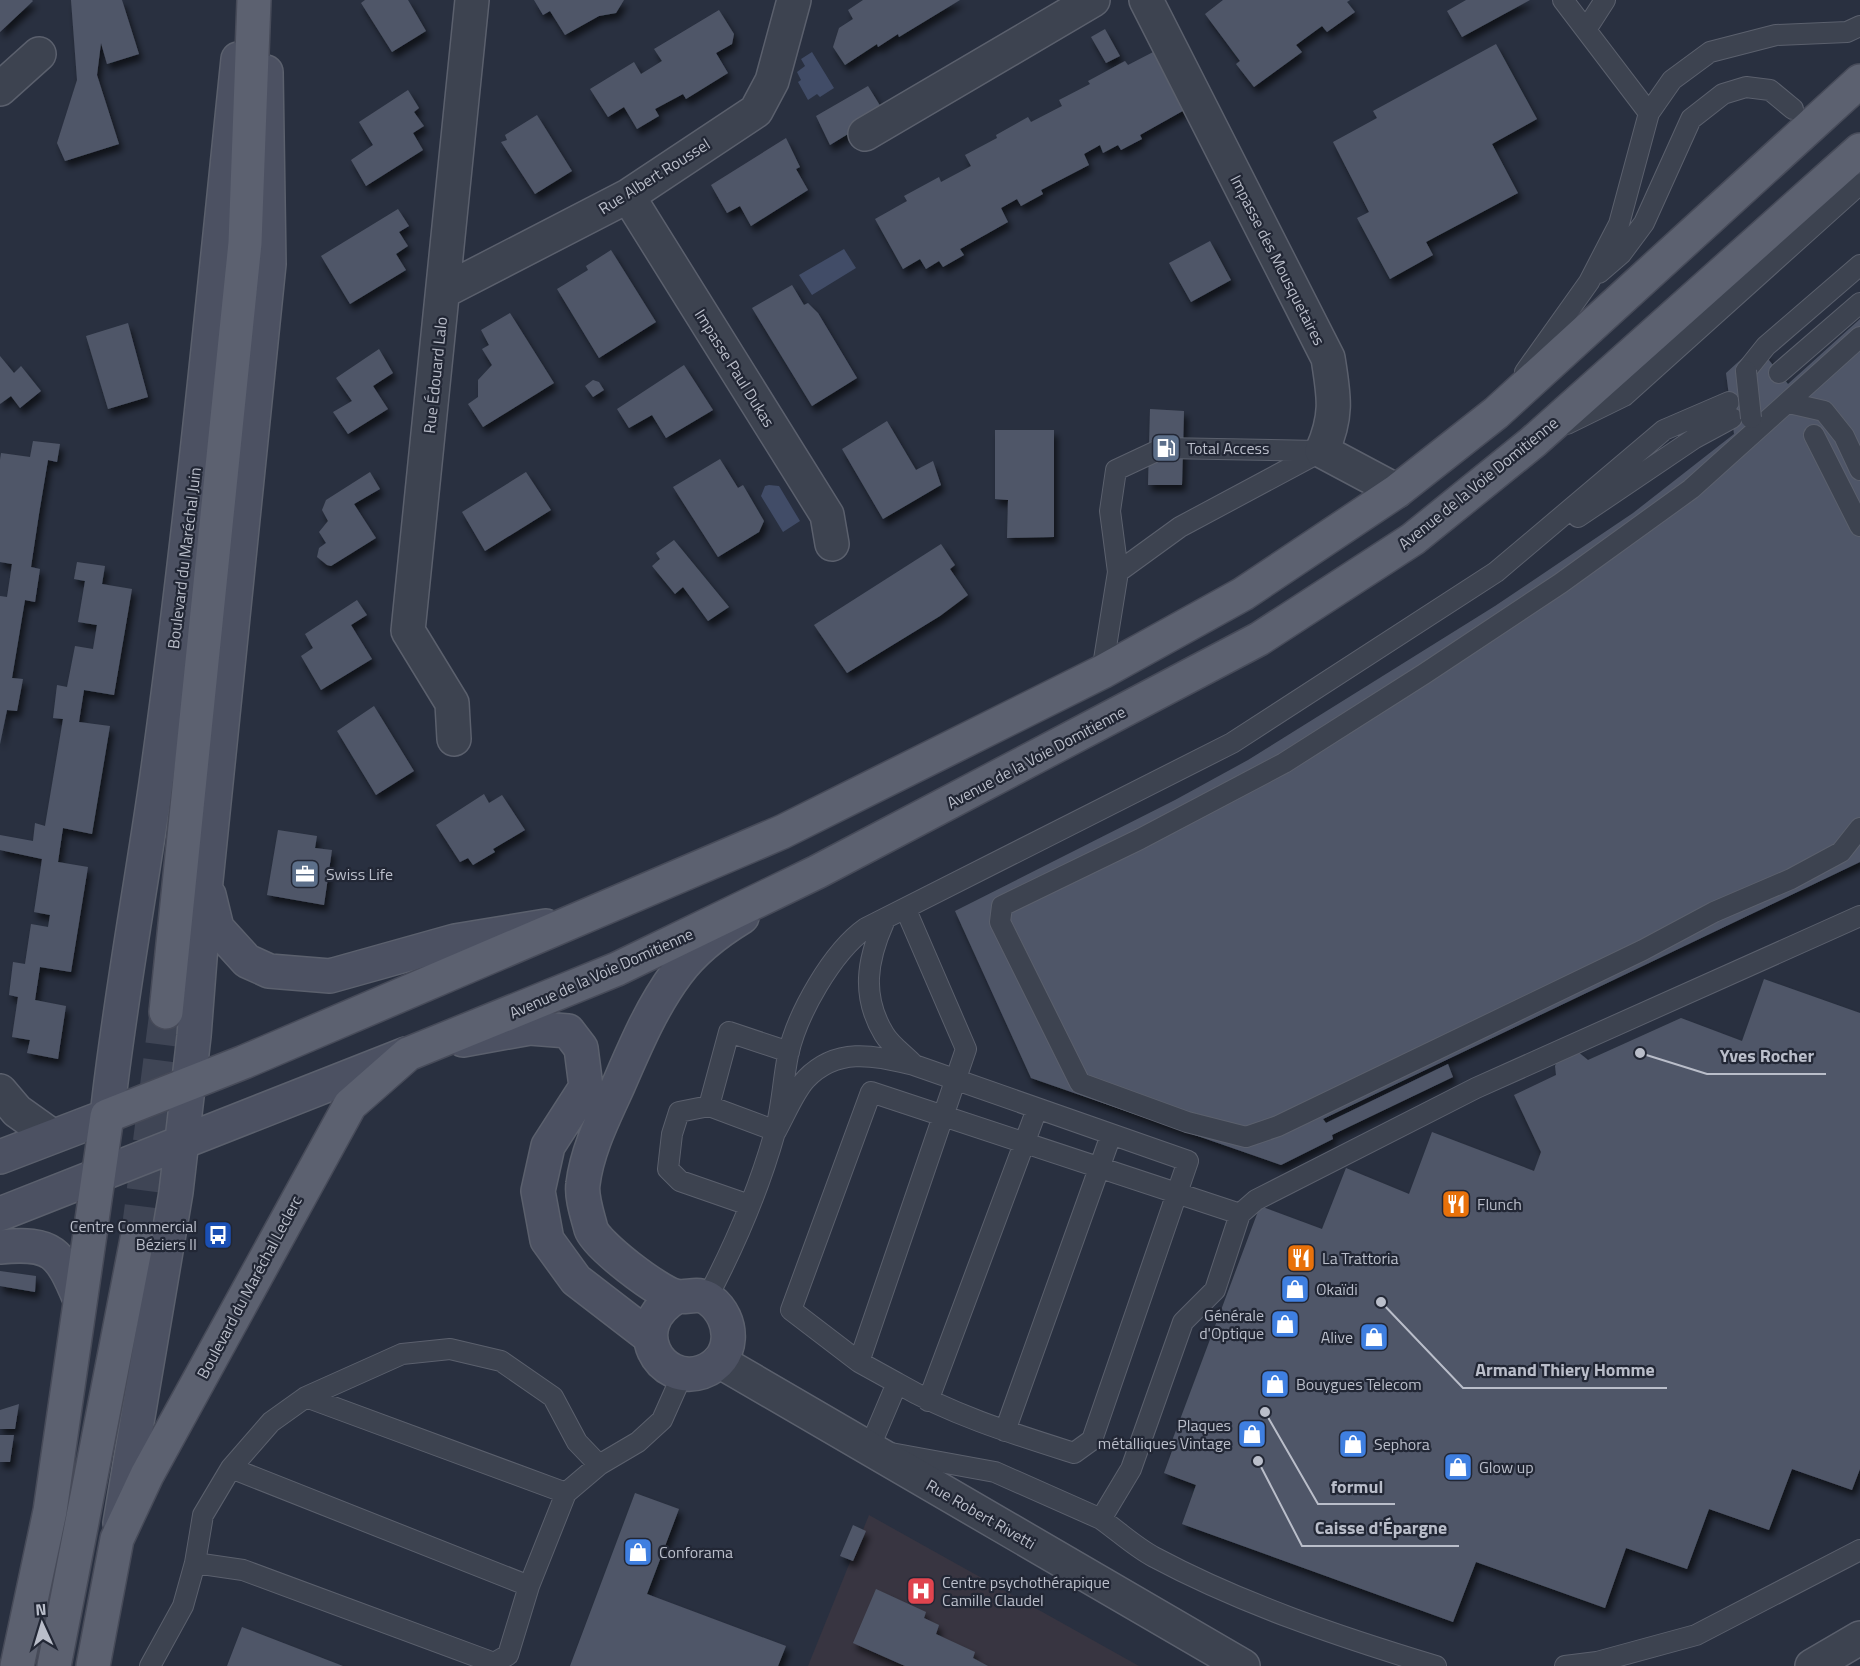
<svg xmlns="http://www.w3.org/2000/svg" width="1860" height="1666" viewBox="0 0 1860 1666" font-family="'Titillium Web',sans-serif">
<defs>
<filter id="shadow"><feDropShadow dx="3.5" dy="6" stdDeviation="3" flood-color="#0009"/></filter>
</defs>
<rect width="100%" height="100%" fill="#293040"/>
<path fill="#383541" d="M869,1515L1139,1666H808Z"/>
<path fill="#414c67" d="M812,52L834,88L820,97L817,94L808,100L798,82L801,80L797,72L805,66L801,59Z
M844,249L856,268L812,295L799,275Z
M769,485L779,486L800,521L783,532L761,496L765,486Z"/>
<path fill="#505768" filter="url(#shadow)" d="M0,0H32L33,1L0,32Z
M71,0H122L139,54L107,64L101,43L97,75L119,144L65,161L57,143L77,80Z
M365,0H408L426,31L392,52L361,3Z
M534,0H624L616,13L599,16L565,35L550,11L543,15Z
M863,0H960L899,37L898,34L878,47L877,44L845,65L833,47L839,28L853,19L848,10Z
M1223,0H1350L1347,2L1355,12L1327,32L1322,26L1296,45L1302,52L1254,87L1236,64L1240,61L1205,14Z
M1466,0H1530L1462,37L1447,11Z
M719,10L734,34L732,44L716,53L728,73L686,99L683,94L655,109L659,116L637,129L624,107L608,117L590,89L634,62L641,74L662,61L654,49Z
M1105,29L1120,56L1106,63L1091,37Z
M1496,44L1537,119L1492,144L1518,193L1426,242L1433,255L1390,279L1357,218L1369,212L1333,142L1377,118L1373,111Z
M1157,50L1188,108L1140,135L1142,139L1121,150L1118,145L1103,153L1100,145L1084,154L1089,165L1041,190L1043,194L1021,206L1017,199L1001,208L1008,222L960,249L964,255L943,267L939,261L926,269L920,259L903,269L875,219L907,201L904,196L939,177L941,182L971,166L965,155L997,138L996,135L1028,117L1031,122L1062,106L1059,100L1090,84L1088,81L1125,61L1128,65Z
M868,86L884,112L830,145L816,116Z
M408,90L419,108L414,112L424,126L413,133L423,150L366,186L351,160L373,145L359,122Z
M537,115L572,171L535,194L501,142L507,140L505,135Z
M786,138L800,167L796,169L808,190L751,226L740,206L727,213L711,185Z
M398,209L409,226L399,232L408,246L396,254L406,270L350,304L321,256Z
M1210,241L1231,280L1191,302L1169,263Z
M611,250L656,322L599,358L557,289L588,270L586,266Z
M792,285L804,305L808,303L818,313L857,378L812,406L752,308Z
M510,313L554,383L483,427L468,404L478,397V380L492,365L482,349L489,345L481,330Z
M1860,319V862L1323,1119L1326,1123L1448,1064L1453,1077L1332,1135L1333,1139L1281,1165L1031,1078L955,911L1175,800L1248,760L1495,606L1633,513L1734,434L1726,373L1757,345L1788,384Z
M128,323L148,397L108,409L86,336Z
M379,349L393,373L373,386L388,409L348,434L333,412L352,401L336,378Z
M0,356L14,373L21,366L41,391L20,408L11,396L0,404Z
M684,365L713,410L666,438L652,415L629,428L617,409Z
M593,380L599,382L604,390L593,397L585,386Z
M1150,409L1184,411L1182,485H1148Z
M887,421L916,470L933,461L941,485L883,519L842,449Z
M995,430H1054V537L1007,538L1008,500L995,499Z
M33,441L60,444L57,462L48,460L39,514L31,567L40,569L35,602L25,600L12,678L23,679L17,711L7,710L0,744V596L7,597L12,564L0,562V460L1,453L30,457Z
M720,459L738,488L743,485L764,521L759,532L718,557L673,487Z
M370,472L380,489L354,504L376,538L331,566L327,565L317,557L319,548L326,543L319,532L328,521L322,510L326,500Z
M526,472L551,510L485,551L462,512Z
M674,540L729,607L708,621L683,587L675,594L652,566L660,559L656,553Z
M941,544L955,565L950,569L968,595L940,616L847,673L814,625Z
M77,562L105,566L102,584L132,589L114,695L84,690L79,722L110,726L92,834L63,828L58,862L88,867L71,972L40,967L35,1000L66,1006L58,1059L27,1053L30,1040L12,1037L18,997L9,995L13,962L25,964L31,924L48,927L50,915L34,912L42,859L0,850V835L33,841L35,823L45,826L63,719L53,718L57,685L67,687L75,646L93,649L97,625L78,622L85,581L74,579Z
M357,600L367,615L351,625L372,659L321,690L301,656L313,648L305,634Z
M374,706L414,771L376,795L337,731Z
M484,794L489,803L502,795L525,830L493,849L495,852L473,865L468,858L460,862L436,825Z
M278,830L317,836L315,848L332,850L324,905L267,895Z
M1764,979L1860,1013V1469L1852,1490L1792,1469L1769,1530L1709,1509L1687,1569L1626,1548L1605,1608L1476,1562L1453,1622L1182,1524L1196,1485L1164,1473L1172,1451L1169,1449L1260,1206L1322,1229L1346,1168L1409,1194L1432,1132L1534,1171L1541,1152L1514,1095L1556,1075L1555,1066L1559,1057L1577,1051L1588,1060L1681,1018L1742,1041Z
M0,1271L36,1276L35,1292L0,1286Z
M19,1404L15,1429H0V1410Z
M0,1435H14L10,1462H0Z
M635,1493L679,1509L647,1594L786,1646L778,1666H570Z
M853,1525L866,1531L853,1561L840,1556Z
M876,1589L926,1612L924,1618L939,1625L936,1634L975,1652L973,1658L988,1666H905L853,1643Z
M242,1627L343,1666H227Z"/>
<g fill="none" stroke-linecap="round" stroke-linejoin="round">
<path stroke="#3f4555" stroke-width="33" stroke-dasharray="33 16" stroke-linecap="butt" d="M137,1239L166,1012"/>
<g stroke="#5b606d" stroke-width="22">
<path id="lane" d="M1563,0L1649,113
M1587,28L1605,0
M1599,273L1621,254L1644,223L1691,119L1723,94L1746,87L1770,90L1793,109
M1860,337L1691,489L1561,583L1424,674L1284,763L1140,839L1002,906L1000,922L1080,1083L1187,1122L1246,1137L1278,1126L1643,950L1714,912L1791,879L1841,852L1860,828
M1746,371L1766,346L1860,265
M1525,372L1589,282L1619,224L1649,113L1672,80L1710,52L1776,35L1847,32L1860,26
M1779,373L1860,303
M1789,403L1824,411L1844,436L1860,470
M1567,424L1624,396L1860,184
M1814,435L1860,526
M1578,517L1695,438L1732,418
M1118,572L1110,511L1116,470L1163,448L1319,451
M1102,672L1118,572L1180,527L1322,451
M884,922C867,960 861,996 884,1034C891,1046 905,1055 914,1065
M709,1106L729,1032L789,1052
M776,1131C785,1115 794,1092 806,1079C838,1046 875,1056 914,1065L1188,1161L1092,1440L1074,1453C1014,1434 952,1415 897,1383L869,1449L995,1472L1101,1519L1131,1469L1183,1322L1215,1290L1240,1214L1256,1200L1476,1088L1860,916
M749,1205L680,1181L668,1169L672,1134L679,1112L709,1106L776,1131
M707,1298C735,1245 759,1189 775,1132C782,1107 783,1080 788,1055C797,1014 832,952 866,928L1232,743L1496,572L1664,430L1729,402
M859,1362L791,1310L871,1092L1240,1214
M897,1383L859,1362L966,1049L906,910
M306,1397L566,1493
M928,1401L1037,1109
M1005,1431L1111,1135
M231,1468L529,1586
M1101,1519C1118,1531 1135,1547 1154,1557C1242,1604 1340,1637 1436,1666
M195,1563L203,1515L231,1468L271,1422L306,1397L402,1354L450,1349L501,1361L553,1397L577,1442L599,1465L638,1442L662,1420L683,1373
M150,1666L183,1606L195,1563L243,1570L494,1663L508,1655L529,1586L566,1493L599,1465
M1565,1666L1597,1662L1696,1635L1860,1550"/>
</g>
<g stroke="#5b606d" stroke-width="36">
<path id="street" d="M1146,0L1328,358C1334,396 1338,415 1322,451L1397,491
M0,89L39,54
M865,134L1093,0
M628,196L827,515L832,544
M444,291L628,196L756,111L772,81L794,0
M454,739L452,703L408,631L472,0
M0,1091L17,1111L52,1136
M719,1361L1243,1666
M1812,1666L1860,1638"/>
</g>
<g stroke="#5b606d" stroke-width="36">
<path id="secondary" d="M209,895L217,928L247,961L269,971L330,976L455,941L546,926
M463,1040L530,1028L568,1031L581,1048L586,1087L548,1146L538,1191L547,1240L576,1280L650,1337
M0,1157L107,1116C119,1005 140,894 156,783C190,542 213,301 238,59
M0,1214L406,1054
M0,1247C53,1242 60,1252 80,1300
M676,1297C625,1327 660,1386 702,1372C736,1360 735,1319 710,1300C698,1291 687,1299 675,1296C658,1292 596,1245 591,1229C588,1217 581,1197 583,1184C587,1150 604,1117 618,1086C635,1047 651,1008 677,973C693,951 719,931 742,917
M120,1523L176,1192L194,1036L206,881L269,264L266,72"/>
</g>
<g stroke="#474b59" stroke-width="36">
<path id="primary" d="M166,1012L245,243L254,0
M17,1666L50,1511L107,1116L244,1062L782,832L1102,672L1243,594L1397,491L1496,413L1860,81
M54,1666L137,1239
M93,1666L117,1539L147,1475L350,1105L408,1054L617,969L817,872L1259,639L1413,539L1533,442L1860,150"/>
</g>
<use href="#lane" stroke="#3d4350" stroke-width="20"/>
<use href="#street" stroke="#3d4350" stroke-width="33"/>
<use href="#secondary" stroke="#4c5162" stroke-width="33"/>
<use href="#primary" stroke="#5c6170" stroke-width="33"/>
<g stroke="#5b606d" stroke-width="22" stroke-linecap="butt">
<path id="lane-bridge" d="M1746,371L1751,418"/>
</g>
<use href="#lane-bridge" stroke="#3d4350" stroke-width="20"/>
</g>
<defs>
<g id="fuel-square" transform="scale(1.5)"><rect x="-9" y="-9" width="18" height="18" rx="4" fill="#5c6f8a" stroke="#222735"/><path d="M-5.5-6h7V0h2V4h1.3V-2.5L3-4.5l.8-.8L6-3V5H2.5V1h-1V6h-7ZM-4.2-4.7v3.2H.2V-4.7Z" fill="#fff"/></g>
<g id="office-square" transform="scale(1.5)"><rect x="-9" y="-9" width="18" height="18" rx="4" fill="#5c6f8a" stroke="#222735"/><path d="M-6-3h4V-5.5h4V-3h4V5H-6ZM-1-4.5V-3h2v-1.5ZM-6 0V1H6V0Z" fill="#fff"/></g>
<g id="restaurant-square" transform="scale(1.5)"><rect x="-9" y="-9" width="18" height="18" rx="4" fill="#e8710a" stroke="#222735"/><path d="M-5-6h1v4h1v-4h1v4h1v-4h1v5L-1.5 .5V6h-2V.5L-5-1ZM5-6V6H3V1.5H1.5Q1.5-4 5-6Z" fill="#fff"/></g>
<g id="bus-square" transform="scale(1.5)"><rect x="-9" y="-9" width="18" height="18" rx="4" fill="#1a4fb4" stroke="#222735"/><path d="M-5-6H5V4H4V6H2V4H-2V6H-4V4H-5ZM-3.5-4V0h7V-4ZM-3.5 1.2v1.5H-2V1.2ZM2 1.2v1.5H3.5V1.2Z" fill="#fff"/></g>
<g id="shop-square" transform="scale(1.5)"><rect x="-9" y="-9" width="18" height="18" rx="4" fill="#3f7fe0" stroke="#222735"/><path d="M-5-2.5h2.3a2.7 3.5 0 0 1 5.4 0H5L5.5 6h-11ZM-1.5-2.5h3a1.5 2.3 0 0 0-3 0Z" fill="#fff"/></g>
<g id="hospital-square" transform="scale(1.5)"><rect x="-9" y="-9" width="18" height="18" rx="4" fill="#e0444e" stroke="#222735"/><path d="M-5-5h3v3.5h4V-5h3V5h-3V1.5h-4V5h-3Z" fill="#fff"/></g>
</defs>
<g fill-rule="evenodd">
<use href="#fuel-square" x="1166" y="448"/>
<use href="#office-square" x="305" y="874"/>
<use href="#restaurant-square" x="1456" y="1204"/>
<use href="#bus-square" x="218" y="1235"/>
<use href="#restaurant-square" x="1301" y="1258"/>
<use href="#shop-square" x="1295" y="1289"/>
<use href="#shop-square" x="1285" y="1324"/>
<use href="#shop-square" x="1374" y="1337"/>
<use href="#shop-square" x="1275" y="1384"/>
<use href="#shop-square" x="1252" y="1434"/>
<use href="#shop-square" x="1353" y="1444"/>
<use href="#shop-square" x="1458" y="1467"/>
<use href="#shop-square" x="638" y="1552"/>
<use href="#hospital-square" x="921" y="1591"/>
</g>
<g text-anchor="middle" dominant-baseline="central" stroke-width="4.5" stroke-linejoin="round" paint-order="stroke">
<g font-size="16" fill="#babeca" stroke="#222735">
<text transform="translate(654 176) rotate(-32)">Rue Albert Roussel</text>
<text transform="translate(1278 260) rotate(63)">Impasse des Mousquetaires</text>
<text transform="translate(735 368) rotate(58)">Impasse Paul Dukas</text>
<text transform="translate(435 375) rotate(-84)">Rue Édouard Lalo</text>
<text transform="translate(1478 483) rotate(-39)">Avenue de la Voie Domitienne</text>
<text transform="translate(184 558) rotate(-83)">Boulevard du Maréchal Juin</text>
<text transform="translate(1036 757) rotate(-28)">Avenue de la Voie Domitienne</text>
<text transform="translate(601 973) rotate(-24)">Avenue de la Voie Domitienne</text>
<text transform="translate(249 1287) rotate(-62)">Boulevard du Maréchal Leclerc</text>
<text transform="translate(981 1514) rotate(30)">Rue Robert Rivetti</text>
</g>
<g font-size="16" fill="#babeca" stroke="#222735" text-anchor="start">
<text x="1187" y="448">Total Access</text>
<text x="326" y="874">Swiss Life</text>
<text x="1477" y="1204">Flunch</text>
<text x="197" y="1226" text-anchor="end">Centre Commercial<tspan x="197" dy="18">Béziers II</tspan></text>
<text x="1322" y="1258">La Trattoria</text>
<text x="1316" y="1289">Okaïdi</text>
<text x="1264" y="1315" text-anchor="end">Générale<tspan x="1264" dy="18">d'Optique</tspan></text>
<text x="1353" y="1337" text-anchor="end">Alive</text>
<text x="1296" y="1384">Bouygues Telecom</text>
<text x="1231" y="1425" text-anchor="end">Plaques<tspan x="1231" dy="18">métalliques Vintage</tspan></text>
<text x="1374" y="1444">Sephora</text>
<text x="1479" y="1467">Glow up</text>
<text x="659" y="1552">Conforama</text>
<text x="942" y="1582">Centre psychothérapique<tspan x="942" dy="18">Camille Claudel</tspan></text>
</g>
</g>
<path fill="none" stroke="#babeca" stroke-width="2" d="M1640 1053L1707 1074H1826M1381 1302L1463 1388H1667M1265 1412L1318 1504H1395M1258 1461L1302 1546H1459"/>
<g fill="#babeca" stroke="#222735" stroke-width="2">
<circle cx="1640" cy="1053" r="6"/>
<circle cx="1381" cy="1302" r="6"/>
<circle cx="1265" cy="1412" r="6"/>
<circle cx="1258" cy="1461" r="6"/>
</g>
<g font-size="18" text-anchor="middle" font-weight="bold" fill="#babeca" stroke="#222735" stroke-width="4.5" stroke-linejoin="round" paint-order="stroke">
<text x="1767" y="1062">Yves Rocher</text>
<text x="1565" y="1376">Armand Thiery Homme</text>
<text x="1357" y="1493">formul</text>
<text x="1381" y="1534">Caisse d'Épargne</text>
</g>
<g transform="translate(42 1624) rotate(356)" stroke="#222735" stroke-width="4.5" paint-order="stroke">
<path d="M0-4.5L10 22L0 15L-10 22Z" fill="#babeca"/>
<text y="-9" font-size="16" font-weight="bold" text-anchor="middle" fill="#babeca">N</text>
</g>
</svg>
